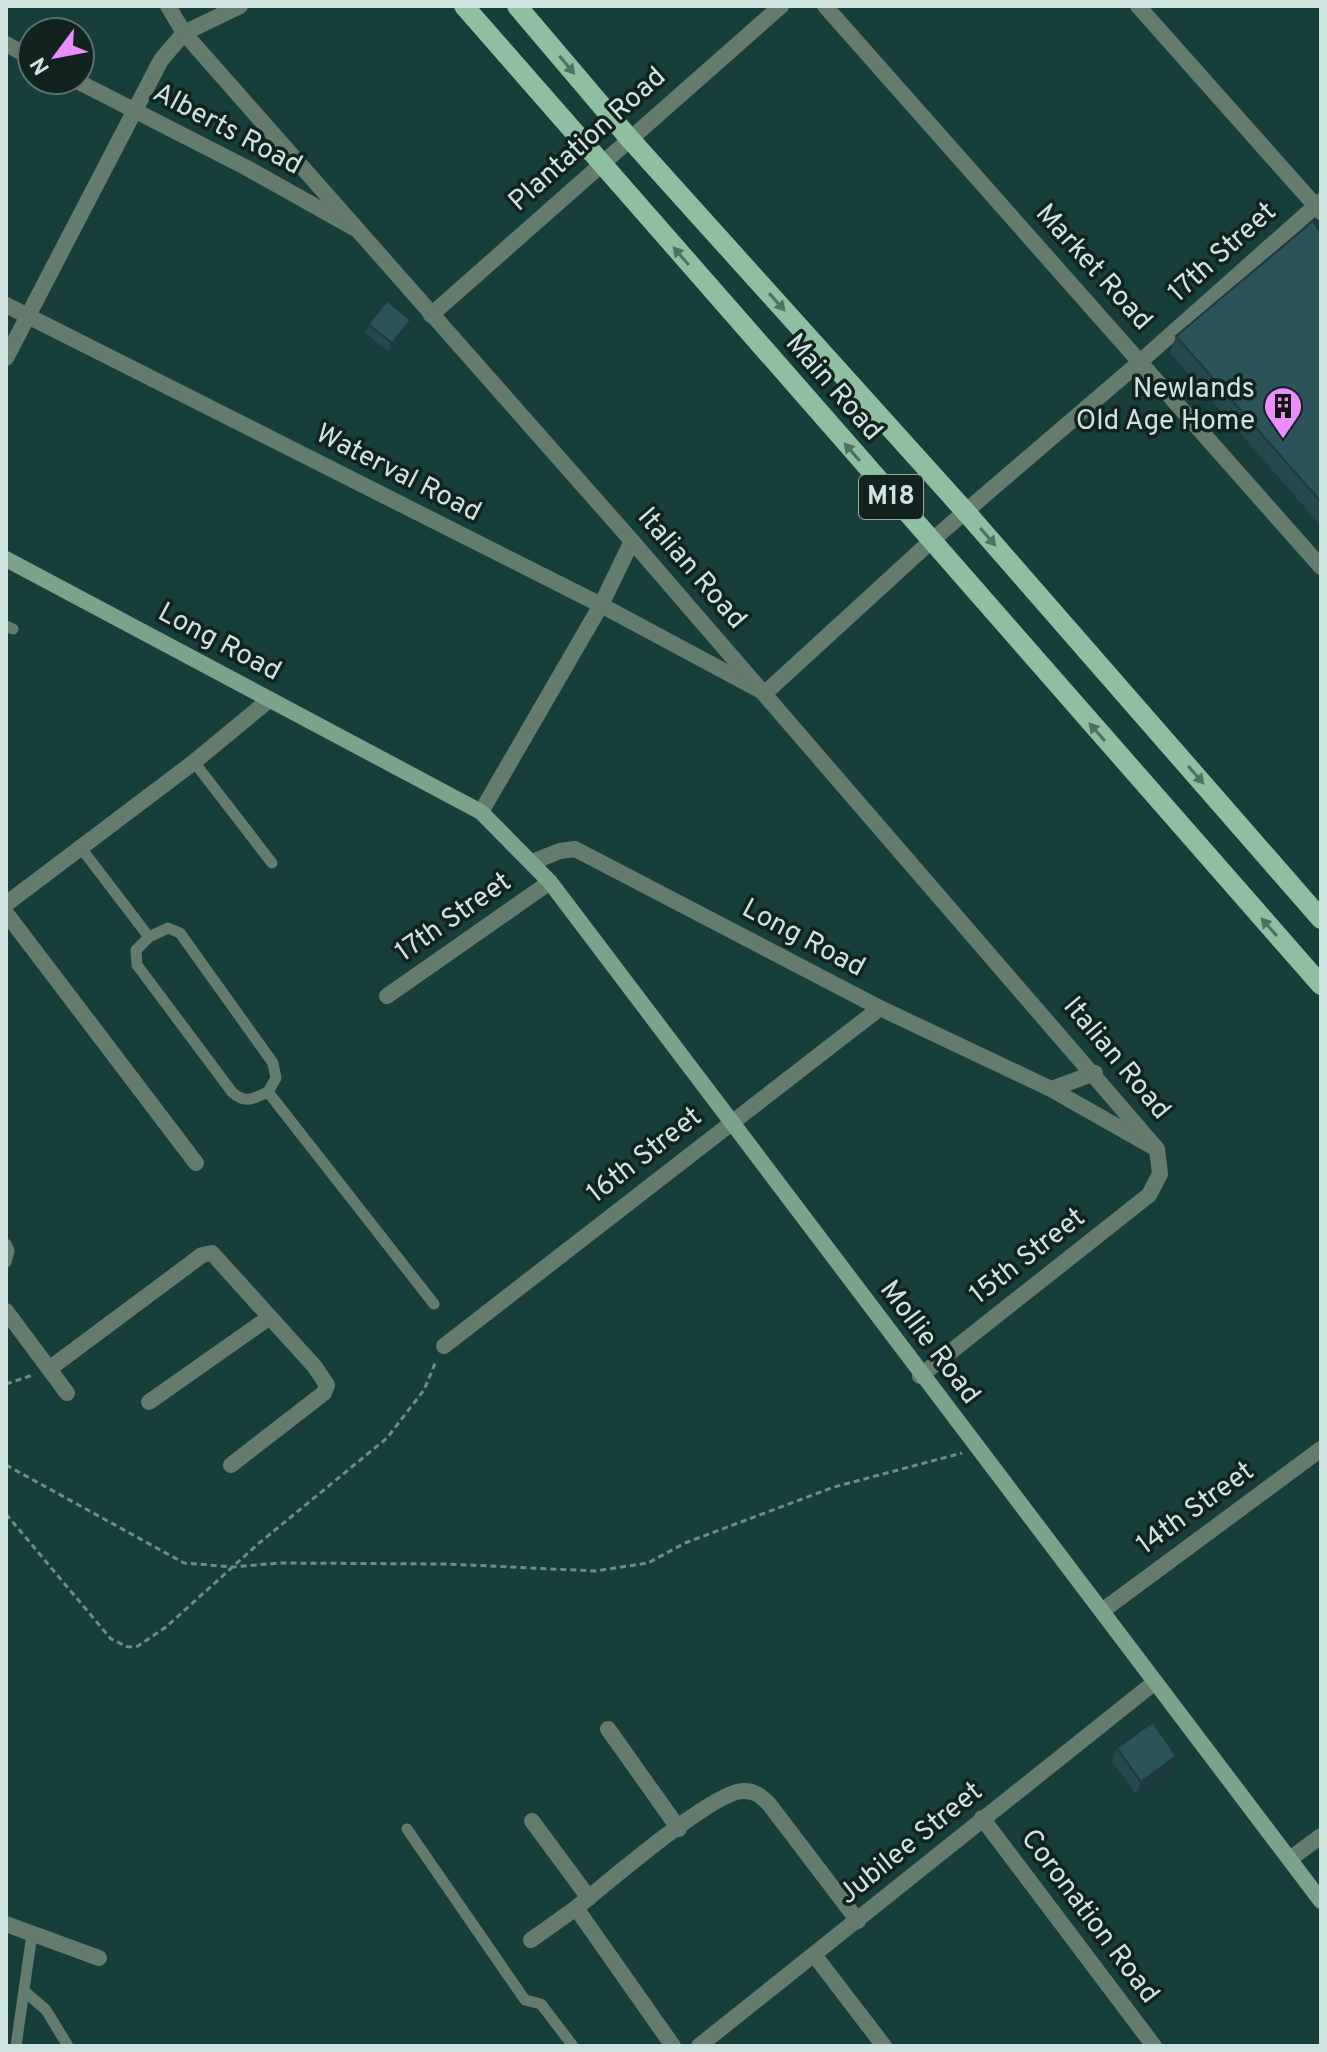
<svg xmlns="http://www.w3.org/2000/svg" width="1327" height="2052" viewBox="0 0 1327 2052" font-family="Overpass,sans-serif">
<rect width="100%" height="100%" fill="#173e3a"/>
<g fill="none" stroke-linecap="round" stroke-linejoin="round">
<path stroke="#6e8d89" stroke-width="3" stroke-dasharray="6 4" stroke-linecap="butt" d="M6,1384L33,1375
M6,1465L184,1563L233,1567L278,1563L447,1564L595,1571L648,1563L685,1543L834,1487L962,1453
M6,1514L111,1639L128,1647L138,1646L166,1627L258,1544L387,1438L424,1390L436,1361"/>
<path stroke="#657b6d" stroke-width="11" d="M6,626L13,629
M194,762L272,863
M81,848L149,937
M268,1092C253,1099 245,1104 232,1092L137,965L136,950L149,937L168,928L180,933L273,1063L276,1078L268,1092L434,1304
M6,1244L9,1251L6,1262
M407,1829L525,2000L541,2004L573,2046
M24,1991L46,2010L68,2046
M16,2046L32,1934"/>
<path stroke="#657b6d" stroke-width="16" d="M825,6L1321,567
M1138,6L1321,212
M6,44L32,58
M75,80L247,168L354,228
M6,305L601,605L765,693L930,542L1141,361L1321,201
M431,315L781,6
M6,358L161,60L184,33L240,6
M481,812L601,605L632,541
M532,862L560,851L575,849L880,1008L1051,1089L1155,1148
M6,904L194,762L269,700
M6,913L196,1163
M387,996L550,882
M1051,1089L1095,1073
M6,1311L67,1393
M444,1346L880,1008
M49,1369L202,1255L212,1253L315,1367L327,1385L324,1393L231,1465
M149,1402L270,1317
M1102,1611L1321,1449
M608,1729L679,1829
M982,1818L1154,2046
M532,1821L589,1898
M1290,1859L1321,1836
M576,1908C606,1884 711,1793 742,1791C754,1790 761,1796 769,1804L858,1921
M6,1924L99,1958
M531,1940L576,1908L673,2046
M815,1956L884,2046
M699,2046L1155,1682"/>
<path stroke="#657b6d" stroke-width="16" d="M168,6L184,33L632,541L1157,1149L1160,1174L1149,1195L920,1376"/>
<path stroke="#7da18a" stroke-width="16" d="M6,559L481,812L550,882L1321,1901"/>
<path stroke="#90bea1" stroke-width="20" d="M464,6L1321,985
M517,6L629,138L965,511L1321,919"/>
</g>
<path fill="#26474d" d="M1321,233V526L1170,353L1176,336Z
M411,320L408,328L389,352L365,333L368,324Z
M1117,1748L1176,1756L1172,1769L1136,1795L1112,1761Z"/>
<path fill="#1f393f" d="M411,320L408,328L389,352L392,343Z
M1176,1756L1172,1769L1136,1795L1141,1782Z"/>
<path fill="#2c525a" stroke="#1f393f" stroke-width="2" d="M1313,221L1321,233V502L1176,336Z
M387,301L411,320L392,343L368,324Z
M1153,1722L1176,1756L1141,1782L1117,1748Z"/>
<defs><path id="oneway-solid" d="M-6-.8H1V-3.2L6.5 0L1 3.2V.8H-6Z" transform="scale(2)"/></defs>
<g fill="#507060">
<use href="#oneway-solid" transform="translate(567 65) rotate(50)"/>
<use href="#oneway-solid" transform="translate(681 256) rotate(-131)"/>
<use href="#oneway-solid" transform="translate(777 302) rotate(48)"/>
<use href="#oneway-solid" transform="translate(852 452) rotate(-131)"/>
<use href="#oneway-solid" transform="translate(988 537) rotate(49)"/>
<use href="#oneway-solid" transform="translate(1097 732) rotate(-131)"/>
<use href="#oneway-solid" transform="translate(1196 775) rotate(49)"/>
<use href="#oneway-solid" transform="translate(1269 927) rotate(-131)"/>
</g>
<defs>
<g id="building-pin" transform="scale(2)"><path d="M0 17L-7.5 6A9.5 9.5 0 1 1 7.5 6Z" fill="#ea8dfd" stroke="#11221f"/><path d="M-4-6H4V6H1V3H-1V6H-4ZM-2.5-4.3h1.7v1.8h-1.7ZM.8-4.3h1.7v1.8H.8ZM-2.5-1h1.7V.8h-1.7ZM.8-1h1.7V.8H.8Z" fill="#111"/></g>
</defs>
<g fill-rule="evenodd">
<use href="#building-pin" x="1283" y="406"/>
</g>
<g text-anchor="middle" dominant-baseline="central" stroke-width="7" stroke-linejoin="round" paint-order="stroke">
<rect fill="#11221f" stroke="#95a9a5" stroke-width="2" x="859" y="475" width="64" height="44" rx="6"/>
<g font-size="26" font-weight="bold" fill="#cee3df">
<text x="891" y="497">M18</text>
</g>
<g font-size="28" fill="#cee3df" stroke="#11221f">
<text transform="translate(227 130) rotate(28)">Alberts Road</text>
<text transform="translate(588 140) rotate(-42)">Plantation Road</text>
<text transform="translate(1223 253) rotate(-42)">17th Street</text>
<text transform="translate(1093 268) rotate(48)">Market Road</text>
<text transform="translate(833 388) rotate(49)">Main Road</text>
<text transform="translate(398 474) rotate(27)">Waterval Road</text>
<text transform="translate(691 569) rotate(49)">Italian Road</text>
<text transform="translate(219 643) rotate(28)">Long Road</text>
<text transform="translate(454 918) rotate(-35)">17th Street</text>
<text transform="translate(803 939) rotate(28)">Long Road</text>
<text transform="translate(1116 1059) rotate(50)">Italian Road</text>
<text transform="translate(645 1156) rotate(-38)">16th Street</text>
<text transform="translate(1028 1257) rotate(-38)">15th Street</text>
<text transform="translate(929 1343) rotate(53)">Mollie Road</text>
<text transform="translate(1196 1509) rotate(-36)">14th Street</text>
<text transform="translate(911 1844) rotate(-39)">Jubilee Street</text>
<text transform="translate(1089 1917) rotate(53)">Coronation Road</text>
</g>
<g font-size="28" fill="#cee3df" stroke="#11221f" text-anchor="end">
<text x="1255" y="390">Newlands<tspan x="1255" dy="32">Old Age Home</tspan></text>
</g>
</g>
<rect width="1327" height="2052" fill="none" stroke="#cee3df" stroke-width="16"/>
<g transform="translate(56 56) rotate(238)"><circle r="38" fill="#11221f" stroke="#5d6f6c" stroke-width="2"/>
<path d="M0-6L14 30L0 20L-14 30Z" fill="#ea8dfd"/>
<text y="-12" font-size="22" font-weight="bold" text-anchor="middle" fill="#cee3df">N</text>
</g>
</svg>
